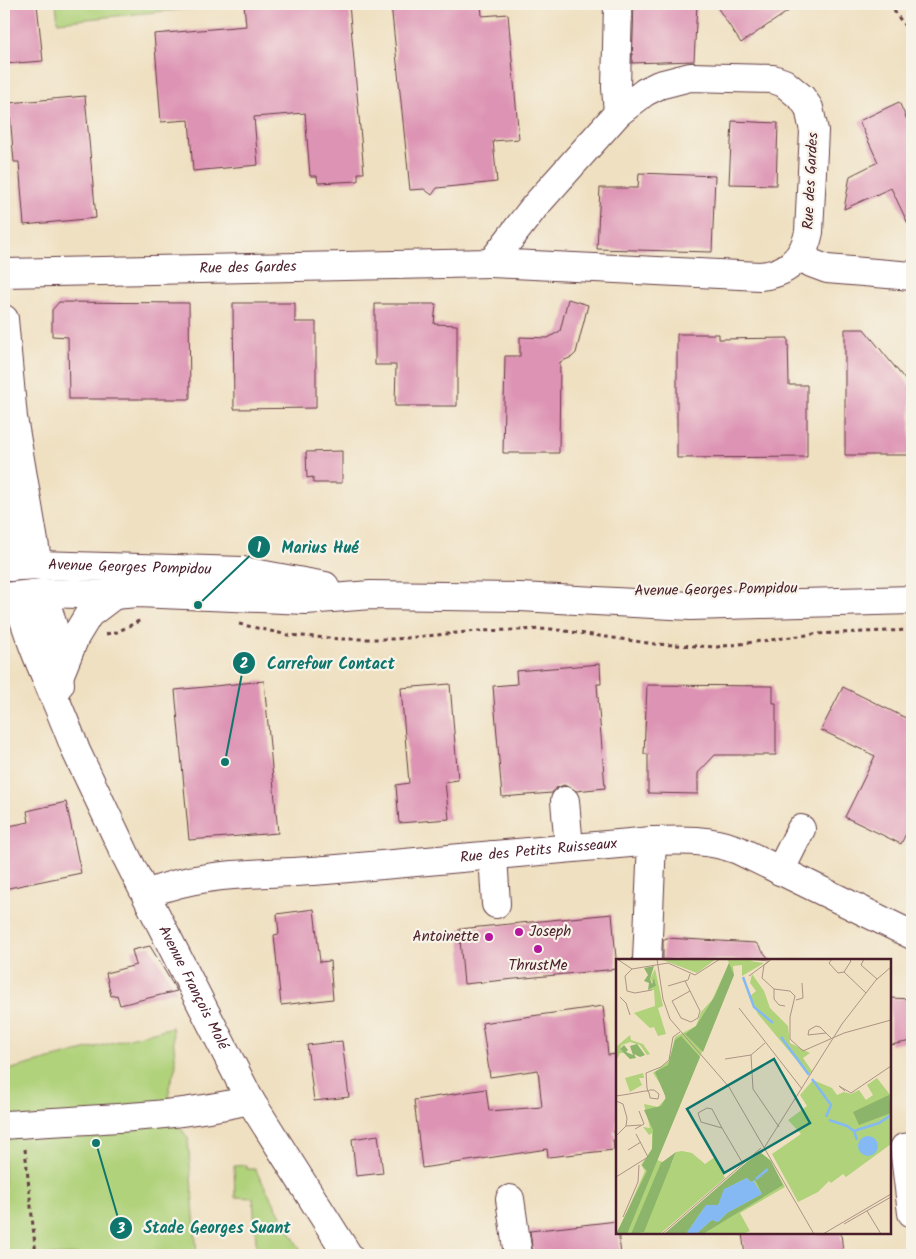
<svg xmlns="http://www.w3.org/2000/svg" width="916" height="1259" viewBox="0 0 916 1259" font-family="Kalam,sans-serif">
<rect width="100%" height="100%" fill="#f7f3e8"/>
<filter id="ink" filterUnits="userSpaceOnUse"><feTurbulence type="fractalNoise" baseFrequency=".02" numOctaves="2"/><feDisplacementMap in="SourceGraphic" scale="10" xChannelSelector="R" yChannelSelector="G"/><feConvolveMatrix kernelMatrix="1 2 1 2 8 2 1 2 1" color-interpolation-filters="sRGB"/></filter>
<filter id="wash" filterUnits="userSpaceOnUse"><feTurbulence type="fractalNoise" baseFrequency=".0096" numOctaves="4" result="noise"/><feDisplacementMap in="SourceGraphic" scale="20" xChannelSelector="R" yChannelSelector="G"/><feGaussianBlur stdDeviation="1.12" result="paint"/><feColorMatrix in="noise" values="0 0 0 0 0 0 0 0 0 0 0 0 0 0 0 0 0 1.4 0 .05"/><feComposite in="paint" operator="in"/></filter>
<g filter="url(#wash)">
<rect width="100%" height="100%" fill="#efe0c1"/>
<path fill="#b0d27a" stroke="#7d7852" d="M56,4H224V5L58,22Z
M172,1027L176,1066L169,1087L172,1126L180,1127L188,1138L197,1255H4V1071Z
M247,1165V1169H255L303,1255H257L253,1198L235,1197L234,1166Z"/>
<g id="blocks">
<path fill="#dd93b3" d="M4,4H37L43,61L4,64Z
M244,4H349L364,173H358V181L318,183L317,176H310L305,113L254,117L258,165L193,171L189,120L161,122L154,34L246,26Z
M391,4H481L482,16L508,14L519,139L493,141L497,182L437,188L432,195L424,189L410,190Z
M634,4H697L694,61L632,63Z
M715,4H799L741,43Z
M85,96L96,218L24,225L19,162H14L9,103Z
M899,102L912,131V232L891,188L844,209L850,176L878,162L859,121Z
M732,121L778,123L776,185L729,184Z
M639,173L715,176L712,252L597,249L600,188H638Z
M568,299L588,305L576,353L572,357L560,362L559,453H503L505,356H520V337L548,338L560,331Z
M59,302L189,303L190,399H69L68,337L52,336V310Z
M233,303H295V322H316V408L234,409Z
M375,304H436L434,324L457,325V406H395L396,365H375Z
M845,329H864L911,387L910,455H845Z
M677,334H719V339L788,338L789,385H807V457L677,458Z
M342,451V483H313V477L307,478L306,452Z
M600,664L601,684H597L605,788L576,791L564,785L556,788L552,793L502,797L493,686L517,684L516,671Z
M264,681L278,833L189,840L175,690Z
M450,684L458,780L445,782L449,819L399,823L396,785L409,783L401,688Z
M647,685L773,686V703H776V755H715L698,773V794L648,793V754H644Z
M843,687L912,721V821L901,844L845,817L875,756L821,730Z
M66,802L81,873L4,889V827L29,822L27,811Z
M314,909L320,962L330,961L333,999L281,1005L274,935L279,934L277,914Z
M612,914L617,969L464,984L459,929Z
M666,938L756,943L770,960H663V940Z
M150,946L177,991L120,1005L117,995L111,996L106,973L136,965L132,950Z
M890,998L912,999V1041L890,1045Z
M603,1006L608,1055L617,1054V1131H614L616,1140H613L614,1150L548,1157L547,1149L422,1168L414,1100L486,1089L489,1111L542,1107L538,1070L490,1077L482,1023Z
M342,1041L349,1097L314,1101L307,1045Z
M378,1135L383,1173L356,1176L352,1139Z
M617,1221L621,1255H533L530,1231Z
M742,1233H841L843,1252L822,1255H745Z"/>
</g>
</g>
<g filter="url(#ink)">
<use href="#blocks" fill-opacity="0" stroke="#633c42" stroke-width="1"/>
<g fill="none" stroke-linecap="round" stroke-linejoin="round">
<g stroke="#633c42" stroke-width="30">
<g id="minor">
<path d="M690,77L773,79L784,83L802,98L809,108L814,131L809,232C804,258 786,274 760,276L491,263L535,206L618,113L645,92L659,85Z"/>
<path d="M618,113L616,88L618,4"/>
<path d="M802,252L811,263L827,269L912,276"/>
<path id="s1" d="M4,273L491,263"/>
<path d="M4,319L13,418L38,565"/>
<path d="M10,567L7,541L11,469"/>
<path d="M43,593L53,626L60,684"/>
<path id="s2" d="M17,596C31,650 57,699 76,751L126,856L250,1100L348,1255"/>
<path d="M565,801L569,848"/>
<path d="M493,855L496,904"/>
<path d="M780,871L801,829"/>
<path id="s3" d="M147,894C202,870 267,875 326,870C435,861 543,850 652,841C682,840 709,839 738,850L912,935"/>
<path d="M647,960L652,841"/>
<path d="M4,1125C86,1119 170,1119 250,1100"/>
<path d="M912,1147L904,1148L912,1213"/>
<path d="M510,1199L518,1255"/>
</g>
</g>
<g stroke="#633c42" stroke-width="30">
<g id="major">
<path id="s4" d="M4,567L38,565L243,571L325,586"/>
<path d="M4,597L43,593L114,595L137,593L306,600L371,595L520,597L691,606L912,600"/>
<path d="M60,674L75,637L89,614L114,595"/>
</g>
</g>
<path stroke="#633c42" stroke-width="3" stroke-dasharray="4 4" stroke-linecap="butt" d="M889,4L912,36
M239,624L288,635L342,639H396L477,631L551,629L655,644L717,647L814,634L912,630
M106,634L117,632L141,620
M25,1149L36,1255"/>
<use href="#minor" stroke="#fff" stroke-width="28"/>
<use href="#major" stroke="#fff" stroke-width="28"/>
</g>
</g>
<g fill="#b5179e" stroke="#f7f3e8" stroke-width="2">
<circle cx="519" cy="932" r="5"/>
<circle cx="489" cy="937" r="5"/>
<circle cx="538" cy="949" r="5"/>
</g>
<g text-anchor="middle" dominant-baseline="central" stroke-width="4.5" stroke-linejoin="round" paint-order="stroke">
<g font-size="15" fill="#4a1f2b" stroke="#f7f3e8">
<text transform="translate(811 181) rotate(-87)">Rue des Gardes</text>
<text stroke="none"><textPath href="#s1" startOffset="244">Rue des Gardes</textPath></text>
<text stroke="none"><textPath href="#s4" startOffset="126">Avenue Georges Pompidou</textPath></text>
<text transform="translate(716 590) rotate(-1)">Avenue Georges Pompidou</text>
<text stroke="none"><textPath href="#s3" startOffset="395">Rue des Petits Ruisseaux</textPath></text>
<text stroke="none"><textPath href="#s2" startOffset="430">Avenue François Molé</textPath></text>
</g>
<g font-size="15" fill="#4a1f2b" stroke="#f7f3e8" text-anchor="start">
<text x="529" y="932">Joseph</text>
<text x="479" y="937" text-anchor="end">Antoinette</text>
<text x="538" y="966" text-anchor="middle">ThrustMe</text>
</g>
</g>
<g transform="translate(616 959)">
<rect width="275" height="275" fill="#efe0c1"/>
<path d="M44,0H100L81,14ZM111,0H146L134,2L148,4L126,17V6L117,7L118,16L41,201L55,206L60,193L66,192L76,194L89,205L99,198L109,219L44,275H1L29,212L25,206L36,190V174L33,176L27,168L34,169L28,145L42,148L49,140V132L37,114L53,102L59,78L80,67L85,53L96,41L113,4ZM39,10L47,47L42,49L50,75L42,77L38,68L34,69L18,54L39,47L38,31H33L40,27L34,20ZM136,15L148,32L154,49L172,67L174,84L194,94L187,99L196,112L193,116L142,55L133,38L140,32L134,24ZM14,76L15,81L27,85L34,95L31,96L24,86L14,83L6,86L4,90L8,94H4L0,102V88ZM27,114L28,119H23L26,126L14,133L9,119ZM261,119L275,137V185L230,218L227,215L215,224L213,222L202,233L182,243L156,195L185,175L172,161L191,147L184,136L197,121L216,129L221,136L228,133L235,135L243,131L250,141L257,136L251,126ZM145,194L153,200L169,228L124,254L134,272L126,275H50Z" fill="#b0d27a"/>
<path d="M113,4L118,16L87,93L69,75L80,67L99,37ZM38,7L34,20L36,25L38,19L40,27L32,31L33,24L28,22L32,16L28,9ZM65,77L84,98L11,275H0L31,212L26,206L36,190L37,171L28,151L45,147L50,139L39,113L52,106L59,81ZM21,85L29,96L24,98L18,95L20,99L14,100L4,90L8,86L12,91L10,93L17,96L14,87ZM273,136L275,154L243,166L237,153ZM60,193L28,273L15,275L45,204ZM145,194L155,202L167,226L87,275H80L96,261L102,263L111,254L146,235L139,221L135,223L131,219L120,224L102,246L87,250L70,275H48L132,202Z" fill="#8cb46a"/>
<path d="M242 187a10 10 0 1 1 20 0a10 10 0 1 1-20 0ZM131,219L135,223L140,220L138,223L146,235L111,254L102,263L96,261L80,275H70L90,246H102L108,230Z" fill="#85b9f3"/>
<path fill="none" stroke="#85b9f3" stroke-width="2.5" d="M127,18L138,48L157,64M165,78L193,116M196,120L215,146L210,158M213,161L231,167L238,172L241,181M238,172L263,164L275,156M140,220L152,210"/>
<path fill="none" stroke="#ad9385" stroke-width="1" d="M1,0L16,10L52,4L79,16L104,0M41,0L47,40L54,60L113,128L198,275M131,0L153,2M216,0L213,4L222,14L228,13L235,2L233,0M248,0L245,6L261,20M153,2L148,6L146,19L158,30L174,32L179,37L174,58V80L187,92L228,74L275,61M228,13L250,34M133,17L156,0M69,22L84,52L82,59L75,63L65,59L56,42L74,32M52,27L72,21L74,15M158,30V40L163,46L169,47M11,32L19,34L36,31M11,32L9,17L16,10M4,38L10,44L14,56M180,41L187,39L186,24M123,49L186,130M210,74L192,76L193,71L200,67L204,68L215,79M149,84L135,96L137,130L163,168M109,100L135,96M229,132L223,127L235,134L275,107M0,137L7,136L13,135L29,132H32L34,131H38L43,135L42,140L34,139V138L33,134L32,132L31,129L30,114L45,108L53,101L57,78L64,73M0,142L7,145L11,159L10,167L1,176M91,149L96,150L106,169L85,163L82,154ZM10,167L25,166M106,169L126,203M19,170L28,165L23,152M148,189L226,65L260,21L275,8M12,191L25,183M0,218L32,198L20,175M251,252L265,275M7,258L22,223L23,206M228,265L275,238M46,275L145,189M207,275L275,235"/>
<path fill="#0f766e" fill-opacity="0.15" stroke="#0f766e" stroke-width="2.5" d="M158,100L194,164L108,214L71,150Z"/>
<rect width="275" height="275" fill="none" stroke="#4a1f2b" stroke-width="2.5"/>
</g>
<path fill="none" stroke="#0f766e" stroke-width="2" d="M198 605L259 547M225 762L244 663M96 1143L121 1228"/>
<g fill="#0f766e" stroke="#f7f3e8" stroke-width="2">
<circle cx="198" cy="605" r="5"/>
<circle cx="225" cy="762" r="5"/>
<circle cx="96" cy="1143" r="5"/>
<circle cx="259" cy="547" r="12"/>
<circle cx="244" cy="663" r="12"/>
<circle cx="121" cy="1228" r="12"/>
</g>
<g font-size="15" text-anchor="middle" font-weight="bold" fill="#fff">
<text x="259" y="552">1</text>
<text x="244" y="668">2</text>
<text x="121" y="1233">3</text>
</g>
<g font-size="16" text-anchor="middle" font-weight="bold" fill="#0f766e" stroke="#f7f3e8" stroke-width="4.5" stroke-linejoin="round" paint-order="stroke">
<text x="320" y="553">Marius Hué</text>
<text x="331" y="669">Carrefour Contact</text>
<text x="217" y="1233">Stade Georges Suant</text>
</g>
<rect width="916" height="1259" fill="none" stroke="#f7f3e8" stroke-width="20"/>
</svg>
